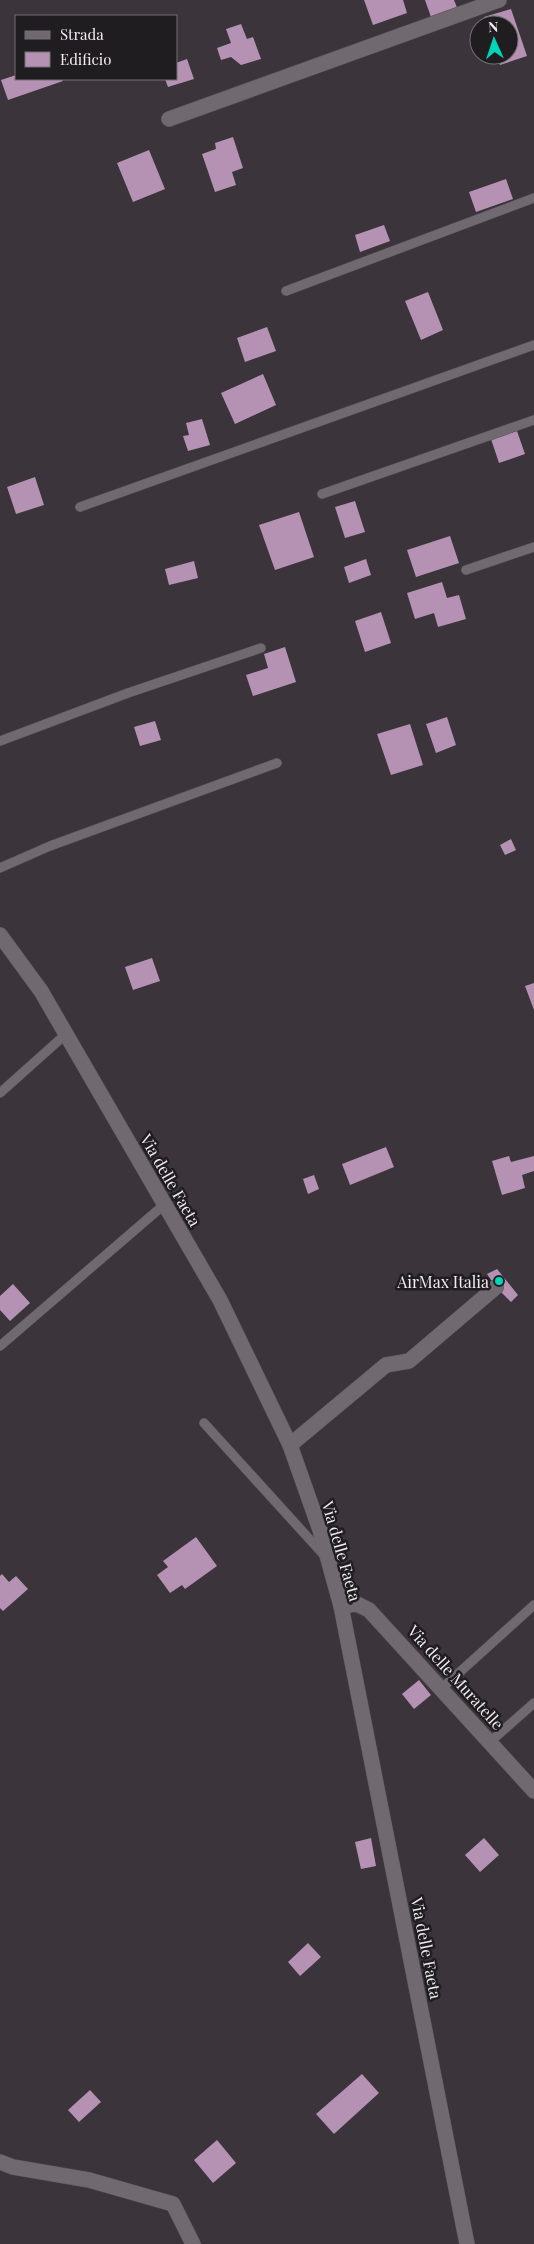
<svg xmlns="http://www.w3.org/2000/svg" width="534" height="2244" viewBox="0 0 534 2244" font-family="'Playfair Display',serif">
<rect width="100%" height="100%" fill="#3b343b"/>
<path fill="#b592b3" d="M364,0H403L407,13L373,25Z
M425,0H454L458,10L432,20Z
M511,9L527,56L500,65L496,55H509V25H487L484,17Z
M241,24L247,39L253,37L261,59L241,65L231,57L221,60L217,48L231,43L226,29Z
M187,59L194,79L168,87L165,79H176V63Z
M16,75V79H62L63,81L8,100L1,80Z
M233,137L243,168L232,172L236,185L215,192L202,154L216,149L215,143Z
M149,150L165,189L133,202L117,163Z
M506,179L513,199L476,212L469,192Z
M384,225L390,241L360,252L355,235Z
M428,292L443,330L421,340L405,301Z
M267,327L276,351L245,362L237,338Z
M263,374L276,405L235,424L221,393Z
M202,419L210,445L188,451L183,436L189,435L186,423Z
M517,431L525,454L499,463L491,439Z
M35,477L44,505L16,514L7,487Z
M355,501L365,532L345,538L335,507Z
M299,512L314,557L275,570L259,525Z
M450,536L459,563L416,577L407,550Z
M366,559L371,575L349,583L344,567Z
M194,561L198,578L169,585L165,569Z
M442,582L447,598L459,595L466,619L438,627L434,613L415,619L407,593Z
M381,612L391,643L365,652L355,621Z
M285,647L296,682L253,696L246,675L268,668L264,654Z
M447,717L456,745L436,753L426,724Z
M155,721L161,740L140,746L134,727Z
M410,724L423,765L391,775L377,734Z
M511,839L516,850L505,855L500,845Z
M152,958L160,981L133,990L125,967Z
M534,983V1010L525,986Z
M386,1147L394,1167L350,1185L342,1164Z
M509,1156L511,1162L534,1156V1171L522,1175L525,1188L502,1195L492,1161Z
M314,1175L319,1189L308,1194L303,1179Z
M497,1269L518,1295L511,1302L496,1287L487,1274Z
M13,1284L30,1303L10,1321L0,1310V1296Z
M196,1537L217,1566L185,1589L182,1585L170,1593L157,1575L168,1567L163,1561Z
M2,1574L9,1582L16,1576L28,1589L3,1611L0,1608V1576Z
M419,1680L431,1695L414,1709L402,1694Z
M371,1838L376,1866L361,1869L355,1842Z
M484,1838L499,1855L480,1872L465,1855Z
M308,1943L321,1957L300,1976L288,1962Z
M362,2074L379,2093L334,2134L316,2114Z
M90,2090L101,2102L79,2122L68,2110Z
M217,2140L236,2163L213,2183L194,2160Z"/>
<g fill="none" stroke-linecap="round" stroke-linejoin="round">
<g stroke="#585258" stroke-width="10">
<path id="lane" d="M286,291L534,198
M322,494L534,420
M80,507L534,345
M466,570L534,547
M0,741L128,693L261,648
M0,868L50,846L277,763
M0,1093L66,1034
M0,1346L165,1204
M204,1423L323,1554
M441,1689L534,1605
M491,1741L534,1703"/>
</g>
<g stroke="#585258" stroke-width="16">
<path id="street" d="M169,119L499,0
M290,1445L386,1365L409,1361L496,1287
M341,1606L357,1604L369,1610L534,1791
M0,2162L13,2167L89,2180L173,2204L193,2244"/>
</g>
<g stroke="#585258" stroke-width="16">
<path id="secondary" d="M0,935L41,991L220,1300L290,1445L320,1530L341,1606L467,2244"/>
</g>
<use href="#lane" stroke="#716970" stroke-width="9"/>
<use href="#street" stroke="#716970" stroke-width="15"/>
<use href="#secondary" stroke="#716970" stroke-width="15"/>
</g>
<circle fill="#00d5b7" stroke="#201d20" stroke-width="2" cx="499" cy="1281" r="5"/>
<g text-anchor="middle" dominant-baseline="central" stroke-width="5" stroke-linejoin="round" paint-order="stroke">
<g font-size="16" fill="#f0ecf0" stroke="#201d20">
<text transform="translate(171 1180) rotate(60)">Via delle Faeta</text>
<text transform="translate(342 1551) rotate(74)">Via delle Faeta</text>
<text transform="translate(456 1677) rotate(48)">Via delle Muratelle</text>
<text transform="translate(427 1948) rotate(79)">Via delle Faeta</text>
</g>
<g font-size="16" fill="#f0ecf0" stroke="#201d20" text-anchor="end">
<text x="489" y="1281">AirMax Italia</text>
</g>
</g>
<rect x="15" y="15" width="162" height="65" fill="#201d20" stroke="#737073"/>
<rect x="25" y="31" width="25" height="8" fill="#716970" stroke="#737073"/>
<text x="60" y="40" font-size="15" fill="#f0ecf0">Strada</text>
<rect x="25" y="52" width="25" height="15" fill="#b592b3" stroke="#737073"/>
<text x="60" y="65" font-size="15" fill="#f0ecf0">Edificio</text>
<g transform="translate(494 40) rotate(357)"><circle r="24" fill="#201d20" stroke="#737073"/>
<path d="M0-4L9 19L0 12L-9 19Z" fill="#00d5b7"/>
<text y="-8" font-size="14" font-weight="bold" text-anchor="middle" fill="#f0ecf0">N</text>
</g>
</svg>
